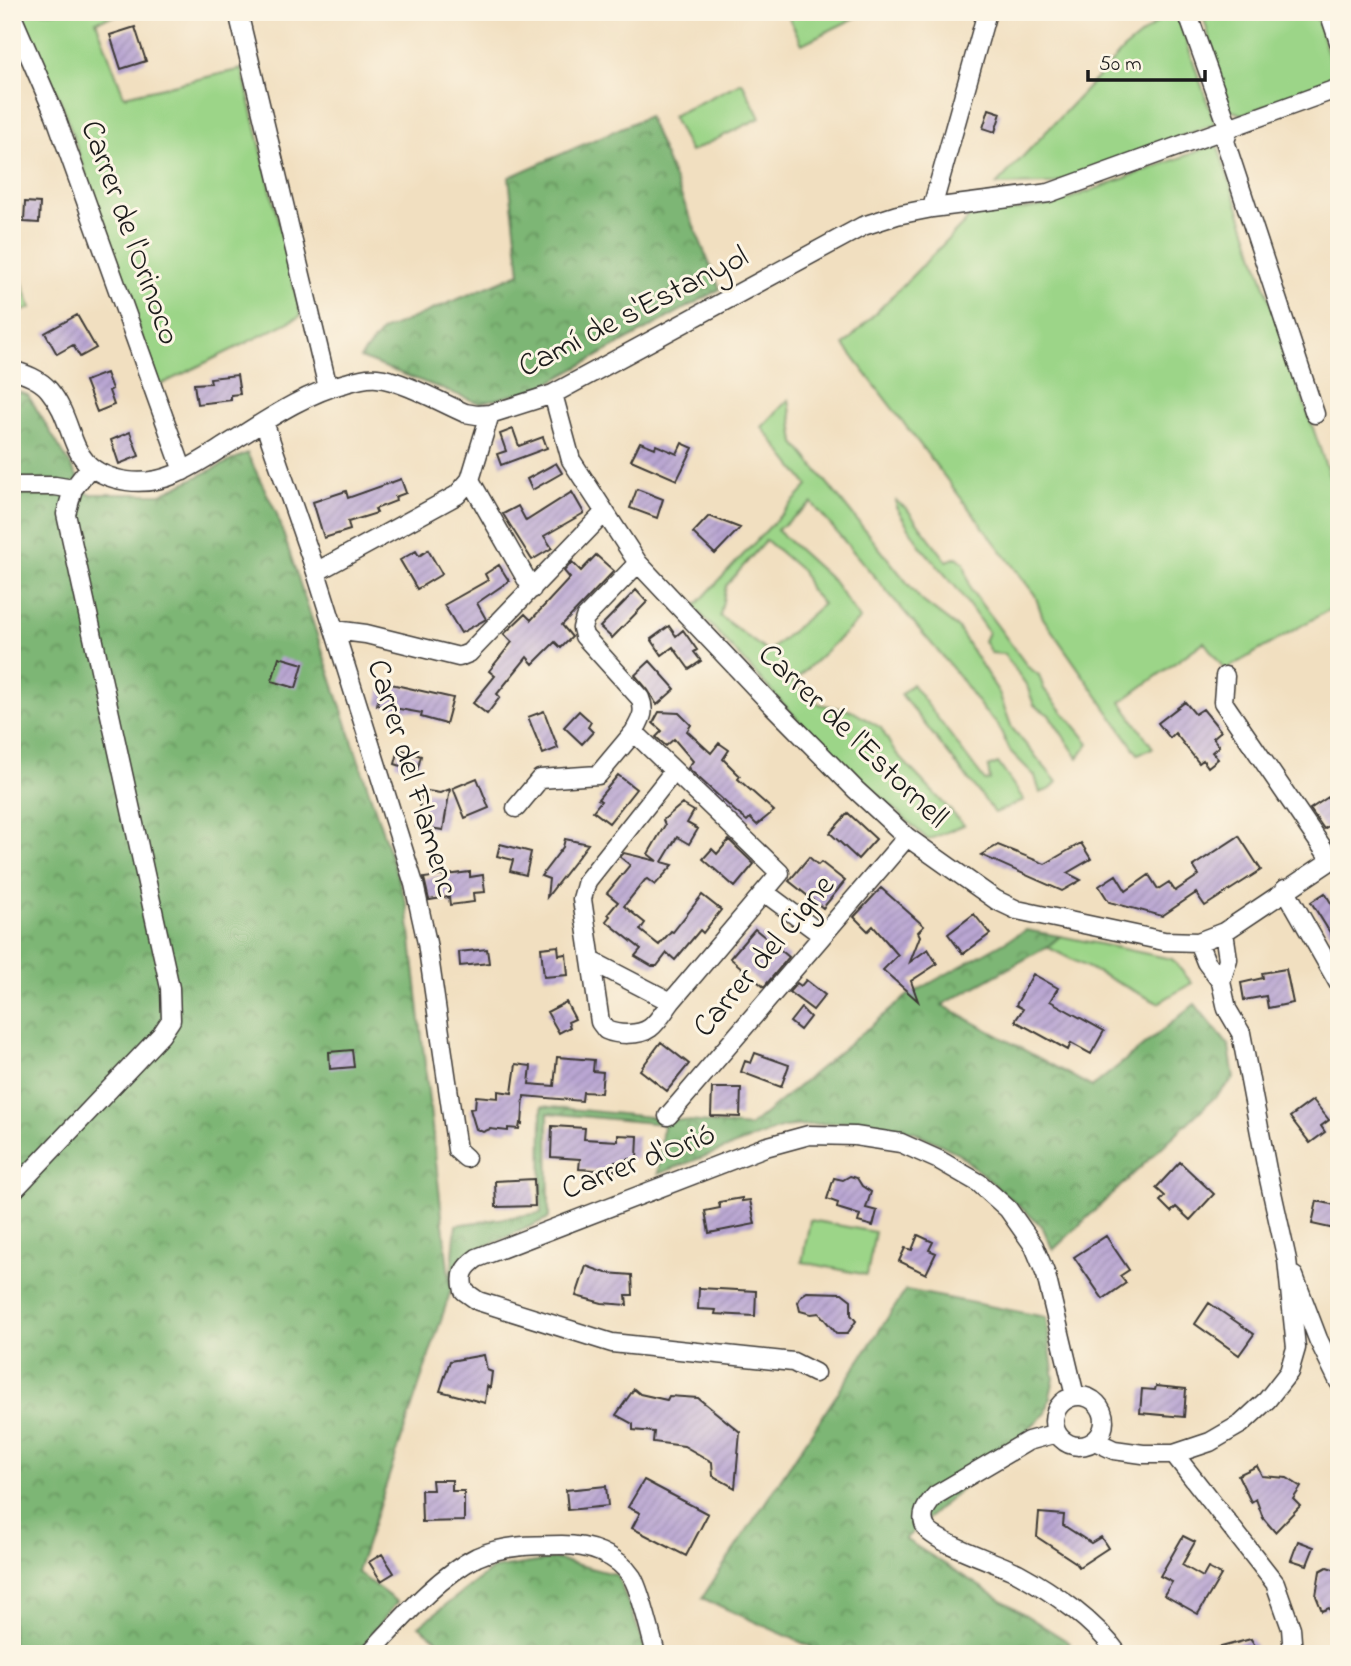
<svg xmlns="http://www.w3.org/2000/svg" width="1351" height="1666" viewBox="0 0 1351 1666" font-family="'Indie Flower',sans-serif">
<defs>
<pattern id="forest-crowns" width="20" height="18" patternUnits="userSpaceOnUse" patternTransform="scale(1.75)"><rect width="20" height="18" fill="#7db674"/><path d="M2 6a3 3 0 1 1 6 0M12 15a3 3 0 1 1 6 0" fill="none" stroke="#66935e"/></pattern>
<pattern id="building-hatch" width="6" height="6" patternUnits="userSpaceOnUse" patternTransform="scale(1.75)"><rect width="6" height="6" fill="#b9a6d2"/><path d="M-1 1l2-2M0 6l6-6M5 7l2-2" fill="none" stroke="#9e8eb4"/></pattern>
</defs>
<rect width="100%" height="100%" fill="#fcf5e5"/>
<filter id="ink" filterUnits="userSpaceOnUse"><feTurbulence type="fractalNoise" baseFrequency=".0143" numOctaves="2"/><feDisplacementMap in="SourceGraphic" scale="14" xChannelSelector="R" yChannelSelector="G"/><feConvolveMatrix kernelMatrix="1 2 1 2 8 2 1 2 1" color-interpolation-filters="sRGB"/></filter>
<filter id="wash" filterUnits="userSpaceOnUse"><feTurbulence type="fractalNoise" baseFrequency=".00686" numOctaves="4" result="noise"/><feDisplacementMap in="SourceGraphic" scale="28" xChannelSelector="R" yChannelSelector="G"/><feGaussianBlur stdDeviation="1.57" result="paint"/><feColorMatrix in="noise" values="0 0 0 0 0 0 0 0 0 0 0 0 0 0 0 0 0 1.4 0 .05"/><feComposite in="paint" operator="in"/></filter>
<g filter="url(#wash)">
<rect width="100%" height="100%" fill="#f1dfc0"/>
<path fill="#9cd588" stroke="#5c7852" stroke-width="2" fill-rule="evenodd" d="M20,12H129L96,21L124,96L242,69L301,316L158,386L62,104Z
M786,12H867L802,44Z
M1170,12H1176L1215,124L1053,184L996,185L1124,49Z
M1202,12H1315L1335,77L1243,115L1230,110Z
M742,82L760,118L690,152L672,116Z
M1217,144L1339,505V604L1225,670L1204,642L1121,702L1153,748L1138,754L1043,618L1035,595L844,345L970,217L1052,205Z
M12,251L31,308L12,315Z
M789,399L795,443L921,600L958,628L999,693L1012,728L1057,782L1051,789L1040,793L1035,776L1010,751L998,725L984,711L954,670L812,503L777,530L833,581L860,619L792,683L819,704L852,711L881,728L894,751L964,825L928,840L800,722L694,607L808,486L762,427ZM766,540L802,571L810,590L823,604L768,652L720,616L726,586Z
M896,501L907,509L947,561L957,557L964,563L971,590L1028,667L1039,675L1044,689L1089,743L1078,758L1049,715L1034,705L1027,686L1004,654L991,653L984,641L988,632L955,586L921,547L896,507Z
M912,684L985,781L990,780L988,767L998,763L1024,800L995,813L901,694Z
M1060,936L1172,959L1192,983L1158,1003L1047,947Z
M810,1220L875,1232L867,1275L802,1262Z"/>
<path fill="url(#forest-crowns)" stroke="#4c6948" stroke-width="2" d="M648,116L720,289L538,389L479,403L360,358L382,331L520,273L509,177Z
M12,390L28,395L88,494H161L247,453L276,512L407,905L450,1286L456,1225L541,1213L542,1106L749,1127L907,996L1026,930L1060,936L1047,947L942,1005L1092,1087L1195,1004L1229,1046L1234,1079L1053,1250L1042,1226L958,1153L915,1132L855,1121L783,1127L658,1174L663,1124L548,1113L549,1218L462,1257L357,1572L397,1602L357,1654H12Z
M906,1290L1046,1317L1054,1379L1046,1413L905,1539L1070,1643L1060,1654H827L702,1598Z
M556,1559L617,1575L648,1654H456L419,1626L492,1569Z"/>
<g id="blocks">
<path fill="url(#building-hatch)" d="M135,27L146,61L121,69L110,35Z
M989,109L1001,113L995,132L983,128Z
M25,202L40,203L39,223L24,222Z
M77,315L96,348L80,357L73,345L57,354L45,333Z
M106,373L112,389L109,391L114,405L97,412L85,381Z
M237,375L240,394L231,395V400L197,404L194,384L211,383L210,378Z
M513,429L519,446L543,437L547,448L501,465L497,454L506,451L500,434Z
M130,432L139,456L119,464L111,440Z
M640,442L655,448L656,445L677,454L682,443L693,448L677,480L631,460Z
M556,463L562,473L532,490L527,479Z
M401,479L406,493L395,497L396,501L375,509L377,513L348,522L350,530L324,538L313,502L346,491L348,498Z
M637,489L663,499L657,518L630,508Z
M572,492L584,513L544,536L552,548L532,560L503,514L518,506L526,521Z
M709,516L740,528L715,554L693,533Z
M428,550L442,574L417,589L400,560L416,551L419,556Z
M596,555L614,571L562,625L572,637L561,648L555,642L533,664L527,657L497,694L500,697L487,714L473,703L495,676L489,671L512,642L504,634L525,614L531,620L570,578L564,571L572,562L581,571Z
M499,565L509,581L477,603L486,619L461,633L444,605L488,580L485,574Z
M636,590L647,602L612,638L600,627Z
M669,626L676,636L683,630L697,650L694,652L701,661L689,669L673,647L662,655L651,639Z
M279,657L303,664L296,688L272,681Z
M650,661L675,689L657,705L648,690L635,675Z
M382,682L453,698L446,724L421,717L422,713L377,705Z
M1185,702L1195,714L1203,709L1221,731L1213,738L1219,746L1212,752L1218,759L1208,767L1203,760L1199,763L1175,733L1170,738L1158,723Z
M544,711L558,748L543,754L528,717Z
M579,711L591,722L588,727L593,732L582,744L564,727Z
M659,712L679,713L691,725L687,731L711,753L719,743L729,750L723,759L740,776L738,779L774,811L757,825L750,818L747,821L735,811L688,768L693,761L674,739L666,746L656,737L662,731L653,723Z
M399,749L421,756L417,771L395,764Z
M618,775L636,789L609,823L593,811L601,801L598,799Z
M477,778L489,808L465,818L453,788Z
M450,789L443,830L416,826L421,797H426L427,791L440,793Z
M1339,790V819L1324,829L1310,809Z
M682,804L694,811L687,823L698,829L689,844L677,837L662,862L673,865L655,885L647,879L645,880L624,906L645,923L640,930L659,945L671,931L673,932L702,895L721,910L703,933L700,930L675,960L667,953L657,966H652L635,956L641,949L606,921L610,916L608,914L618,902L607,893L630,865L620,857L624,853L657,861L648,854L665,825L663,820Z
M848,813L876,839L858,859L830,833Z
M1239,836L1261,870L1205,906L1196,893L1162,916L1109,902L1099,886L1116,875L1126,891L1149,875L1158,889L1169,882L1175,891L1199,875L1193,866Z
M565,839L588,844L547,897L549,879L541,876L563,847Z
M729,840L754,864L735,887L703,859L712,849L717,854Z
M1081,843L1091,859L1067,873L1081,880L1062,891L981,855L998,845L1045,864Z
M500,844L531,852L526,875L510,871L513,860L497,856Z
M809,857L818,865L821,862L845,881L823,908L789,881Z
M470,872V877L483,875L485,892L473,893L474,902L450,905L449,897L429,900L424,878Z
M881,888L924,926L918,932L920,936L910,962L928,949L937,964L911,981L918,1001L883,970L898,955L873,926L868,931L854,917Z
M1325,893L1334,908L1339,905V947L1311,902Z
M974,914L990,934L963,954L948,934Z
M755,929L789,957L764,987L730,958Z
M558,946L559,955L566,954L568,975L544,977L541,948Z
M487,949L489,963L460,966L459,952Z
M1286,969L1293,1003L1268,1008L1266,996L1244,1000L1241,983L1263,978L1262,973Z
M1033,974L1058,988L1050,1001L1104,1031L1091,1054L1071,1043L1068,1050L1015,1021L1023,1009L1016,1005Z
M806,980L825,995L813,1010L789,992L797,983L801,986Z
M566,1002L575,1019L568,1022L570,1027L559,1033L547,1012Z
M801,1008L810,1017L800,1030L790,1022Z
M661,1042L689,1064L667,1091L640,1070Z
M352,1050L354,1067L330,1069L329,1052Z
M755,1053L789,1065L781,1087L741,1072L745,1061L751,1063Z
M557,1057L594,1060L593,1071L603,1072L601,1093L583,1092L582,1101L524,1096L522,1124L520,1123L519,1129L508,1128V1131L490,1129L483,1132L476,1129L470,1109L475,1108L476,1096L498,1098V1091L512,1093L516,1064L531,1066L529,1084L554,1086Z
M712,1088H741L740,1117L711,1116Z
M1313,1100L1329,1120L1321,1126L1325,1132L1310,1143L1290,1117Z
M552,1126L585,1128L584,1139L618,1141V1135L638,1136L637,1159H627L626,1162H615L614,1171L579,1169L580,1159L551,1157Z
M1180,1162L1214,1194L1190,1220L1176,1207L1171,1212L1160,1201L1165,1196L1156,1188Z
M850,1176L857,1178L862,1186L871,1192L866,1208L877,1211L873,1226L858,1222L860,1215L837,1208L838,1203L827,1199L834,1178L843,1180Z
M534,1179L535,1206L496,1207L495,1181Z
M742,1198V1201L750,1200L755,1224L709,1233L705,1211L720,1208L719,1202Z
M1317,1201L1339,1206V1230L1312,1224Z
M918,1235L933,1242L929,1250L936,1253L926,1274L899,1261L905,1248L912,1250Z
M1106,1236L1129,1270L1120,1276L1126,1283L1103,1299L1074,1257Z
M586,1266L606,1273L632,1275L633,1295H626L627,1305L602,1303L576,1296Z
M699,1288L756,1291L755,1316L715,1314L716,1310L698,1309Z
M807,1292L842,1293L851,1300V1315L856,1321L847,1334H837L819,1313L811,1314L800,1311L798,1302L801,1296Z
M1209,1303L1254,1334L1239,1355L1195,1324Z
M484,1355L487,1370L492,1372L490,1388L487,1386L485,1403L440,1391L450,1361Z
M1156,1386L1186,1389L1184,1417L1140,1413L1142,1389L1155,1390Z
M634,1389L640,1394L667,1400L669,1396L698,1398L740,1432L735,1488L713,1476L712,1462L684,1446L653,1442L654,1432L633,1430V1424L616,1415Z
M1257,1466L1262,1476L1287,1478L1301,1487L1293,1499L1300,1506L1275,1532L1263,1518L1256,1499L1251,1502L1238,1475Z
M432,1480H452V1491H464V1521L422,1522L421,1490H433Z
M644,1480L708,1514L686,1556L632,1528L640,1513L628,1507Z
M606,1486L608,1506L568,1510L566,1490Z
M1039,1513L1064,1515L1063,1525L1091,1543L1101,1537L1108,1548L1079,1567L1075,1562L1037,1537Z
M1183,1536L1195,1542L1182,1565L1203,1577L1208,1568L1221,1575L1198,1614L1164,1595L1172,1582L1160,1576Z
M1298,1541L1314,1547L1307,1565L1291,1560Z
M382,1554L394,1573L381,1581L369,1562Z
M1327,1567L1339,1571V1629L1329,1608L1322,1611L1316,1596L1320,1571Z
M1251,1639L1260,1654H1211L1210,1650Z"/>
</g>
</g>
<g filter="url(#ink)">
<use href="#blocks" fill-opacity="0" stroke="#3c3935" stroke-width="2"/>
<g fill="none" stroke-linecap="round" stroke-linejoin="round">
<g stroke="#3c3935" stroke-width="21">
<path id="minor" d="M238,12L328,388
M1187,12L1229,129L1225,141L1315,414
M1329,12L1339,42
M12,16L55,115L183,471
M932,208L987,12
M12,370C25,374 40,379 49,390C80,427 63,471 127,481C168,487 200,461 233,441C268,419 306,393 346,383C356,380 366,377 377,378C401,380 442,403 465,413L477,415L490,414L553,394L863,226L897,215L932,208L1049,193L1339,88
M553,394L571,460L638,563L770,703L856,790L907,837L996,900L1017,910L1164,941L1198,942L1224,932L1339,855
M264,422L316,572L414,884L427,943L457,1150L466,1158
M470,480L532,589
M12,486H55L73,489
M316,572L457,495L470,480L490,414
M335,630L366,634L459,657L469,653L604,513
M1225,676L1223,702L1331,860
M516,808L540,779L598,775L634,732
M1285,889L1339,984
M764,892L822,935
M592,961L671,1002L780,873L634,732C641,719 646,712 640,698L584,636L582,628L585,618L638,563
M1221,982L1228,959L1224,932
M671,1002C665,1010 658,1022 650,1028C639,1036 617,1035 606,1030L600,1022L582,899L587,881L674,771
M668,1116L907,837
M12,1192L161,1035L171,1020L170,988L66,514L73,489L90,467
M1294,1276L1318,1339L1339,1382
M815,1373L793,1362L612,1343L478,1301L464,1291C460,1275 463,1268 477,1258L765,1147L809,1135L855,1136L901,1143L939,1160L979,1183L1008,1209L1034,1246L1046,1275L1075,1396
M1054 1421a25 25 0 1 1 50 0a25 25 0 1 1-50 0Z
M1057,1433L1028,1441L936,1495C927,1505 919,1515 926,1528C935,1543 999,1563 1018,1573C1053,1592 1095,1621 1118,1654
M1095,1441L1114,1450L1143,1454H1174L1210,1442L1241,1424L1267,1400L1289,1372L1296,1348L1287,1260L1267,1170L1241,1033L1227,1009L1221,982L1206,962L1198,942
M1174,1454L1275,1583L1291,1628L1293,1654
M369,1654C400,1621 437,1577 477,1557C503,1545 534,1545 562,1545C588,1545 617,1554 632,1577C641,1591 651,1636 656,1654"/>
</g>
<use href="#minor" stroke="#fff" stroke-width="18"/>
</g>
</g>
<g text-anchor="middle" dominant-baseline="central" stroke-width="6" stroke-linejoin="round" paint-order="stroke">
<g font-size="32" fill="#1c1c1c" stroke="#fcf5e5">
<text transform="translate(129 233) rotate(70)">Carrer de l'Orinoco</text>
<text transform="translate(634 313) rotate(-27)">Camí de s'Estanyol</text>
<text transform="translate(852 737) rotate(44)">Carrer de l'Estornell</text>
<text transform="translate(411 778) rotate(73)">Carrer del Flamenc</text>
<text transform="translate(765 957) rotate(-50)">Carrer del Cigne</text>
<text transform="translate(639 1163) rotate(-21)">Carrer d'Orió</text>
</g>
</g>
<rect width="1351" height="1666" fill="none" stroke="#fcf5e5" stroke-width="42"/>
<path d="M1088 70v10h117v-10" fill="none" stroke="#1c1c1c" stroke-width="3.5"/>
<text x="1099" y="70" font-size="21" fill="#1c1c1c" stroke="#fcf5e5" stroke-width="5" paint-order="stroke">50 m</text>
</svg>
